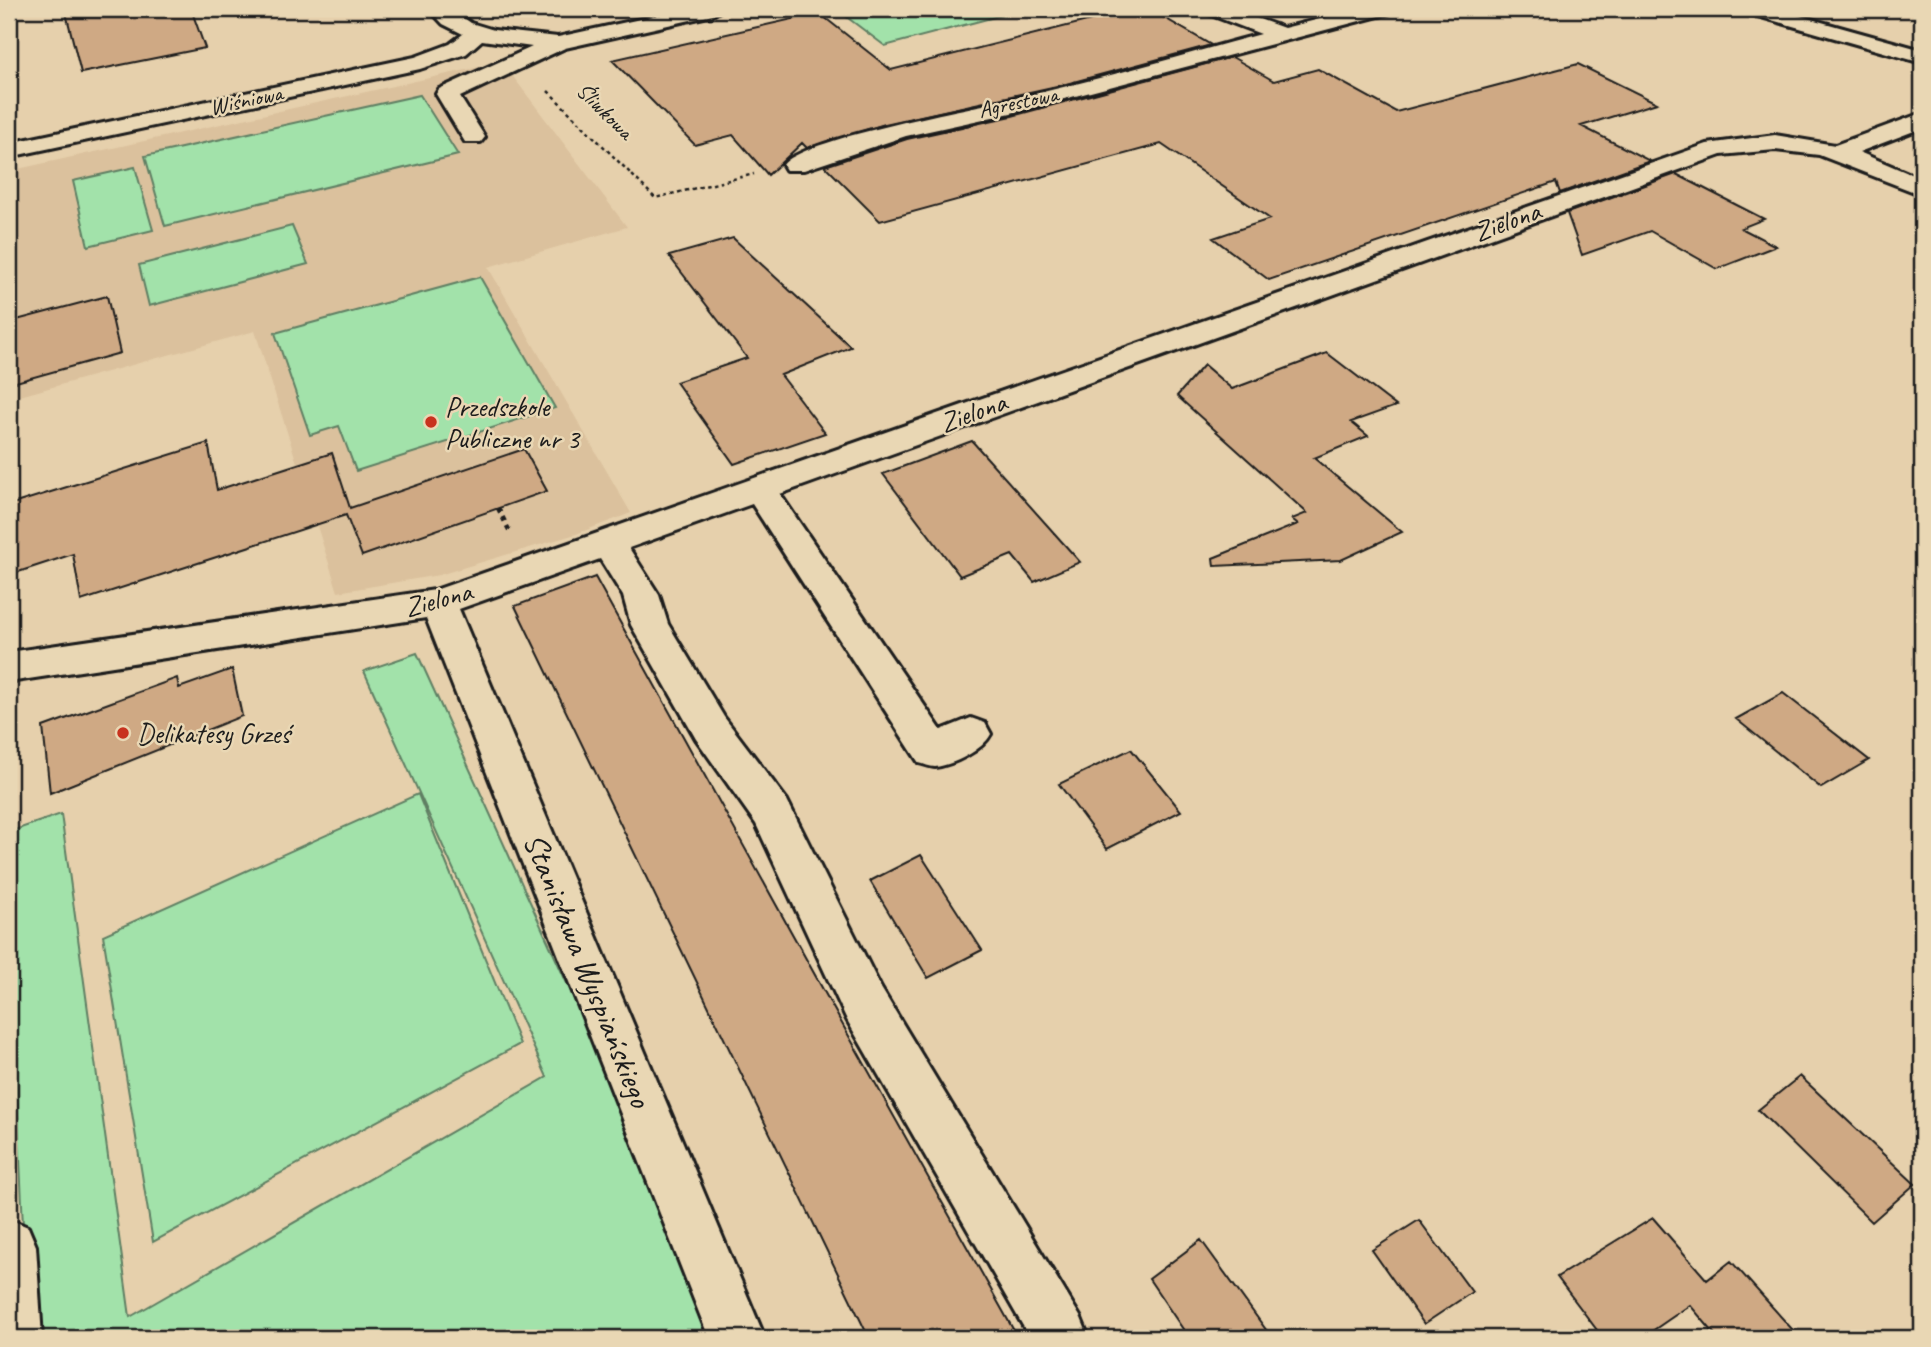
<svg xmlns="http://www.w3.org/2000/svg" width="1931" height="1347" viewBox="0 0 1931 1347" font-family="Caveat,sans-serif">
<rect width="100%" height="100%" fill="#e6d0ac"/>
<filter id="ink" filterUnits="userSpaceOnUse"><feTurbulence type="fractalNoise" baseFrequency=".0143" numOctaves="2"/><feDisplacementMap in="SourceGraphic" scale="14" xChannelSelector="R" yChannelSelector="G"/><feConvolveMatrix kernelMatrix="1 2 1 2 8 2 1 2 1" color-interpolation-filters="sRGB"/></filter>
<g filter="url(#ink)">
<path fill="#dbc19d" d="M502,62L627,227L488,267L631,513L576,534L439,575L338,592L255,331L9,399V171Z"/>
<path fill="#a2e2aa" stroke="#5f7f63" stroke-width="2" d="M836,9H999L1006,14L885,46Z
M420,95L458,155L165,226L145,156Z
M135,167L153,230L88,246L73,181Z
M292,226L308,264L149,306L139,265Z
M480,277L555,408L356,471L339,426L310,435L275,333Z
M417,653L728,1338H28L9,914V832L61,814L130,1317L547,1077L364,671Z
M418,794L520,1044L153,1242L103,935Z"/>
<path fill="#cfa984" stroke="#1c1c1c" stroke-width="2" d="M65,9H191L205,48L81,73Z
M1135,9H1149L1211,45L1066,84L885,124L807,148L802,143L768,175L733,135L695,145L612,60L819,13L891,70Z
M1232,57L1274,81L1318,69L1396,112L1578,64L1657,103L1581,126L1650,161L1560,193L1556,182L1269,280L1213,238L1270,219L1161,144L880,221L825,166L907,139L1012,116Z
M1676,174L1764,219L1741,228L1776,246L1717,269L1650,231L1582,255L1567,213Z
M733,238L851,347L781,375L825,433L734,464L676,382L747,358L669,256Z
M107,296L120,353L9,384V322Z
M1327,353L1396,406L1351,422L1368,436L1314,458L1402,532L1341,560L1214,566L1213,558L1298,524L1292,519L1307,513L1177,396L1204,365L1232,389Z
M972,441L1080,562L1034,582L1012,555L960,576L883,474Z
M208,443L217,490L332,453L350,508L524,449L547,491L362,556L346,515L81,601L73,554L9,575V505Z
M595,577L831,1004L1018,1338H869L515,606Z
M232,669L242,716L50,793L43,727L177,678L179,688Z
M1783,693L1869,760L1821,788L1736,719Z
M1131,749L1181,811L1107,849L1059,784Z
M921,855L982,950L928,978L870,881Z
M1800,1076L1915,1184L1872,1222L1758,1110Z
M1653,1218L1707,1280L1731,1261L1800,1338H1718L1690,1305L1642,1338H1603L1557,1277Z
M1419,1220L1472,1292L1424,1324L1372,1250Z
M1201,1240L1272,1338H1189L1149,1279Z"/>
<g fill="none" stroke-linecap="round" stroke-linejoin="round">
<g stroke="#1c1c1c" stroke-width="6">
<path id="minor" d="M429,9H451L471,23L494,30L558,37L686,9H723L713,15L565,48L460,97L485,137L481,142H465L436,94L439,89L532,47L482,40L466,54L420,69L9,157V143L415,57L450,44L463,34L443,24Z
M1203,9H1231L1284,28L1360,9H1393L1390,13L1011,113L906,136L804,170H786L783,165C800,140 966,109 1002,101C1089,83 1175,57 1261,34L1206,13Z
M1744,9H1775L1922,50V63L1747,13Z
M1922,113V128L1859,152L1922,179V195L1819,155L1775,150L1721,155L780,494L941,730L971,718L985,723L991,734C983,750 953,765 935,767C930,767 924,764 919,763L752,504L629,548L659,595L668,624L724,717L787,800L881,988L1081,1318L1089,1338H1030L847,1020L756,824L696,739L631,625L623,596L600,559L459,609L765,1338H709L426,618L9,682V652L435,590L1707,144L1775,135L1835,145Z
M9,1219L28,1227L36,1246L42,1338H9Z"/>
</g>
<path stroke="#1c1c1c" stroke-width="2.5" stroke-dasharray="3.5 3.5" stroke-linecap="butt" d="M548,91L655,198L754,174"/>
<path stroke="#1c1c1c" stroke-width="4.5" stroke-dasharray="5 5" stroke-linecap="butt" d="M498,508L510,532"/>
<use href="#minor" fill="#e9d7b4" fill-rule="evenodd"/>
</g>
</g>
<g fill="#c8321e" stroke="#e9d7b4" stroke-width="2.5">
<circle cx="431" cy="422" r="7"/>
<circle cx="123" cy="733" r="7"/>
</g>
<g text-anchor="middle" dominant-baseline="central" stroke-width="5" stroke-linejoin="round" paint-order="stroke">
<g font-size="23" fill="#1c1c1c" stroke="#e9d7b4">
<text transform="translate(246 100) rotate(-12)">Wiśniowa</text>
<text transform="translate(1018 102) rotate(-12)">Agrestowa</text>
<text transform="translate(605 111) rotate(45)">Śliwkowa</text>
</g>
<g font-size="28" fill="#1c1c1c" stroke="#e9d7b4">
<text transform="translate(1507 221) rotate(-20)">Zielona</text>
<text transform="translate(973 412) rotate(-20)">Zielona</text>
<text transform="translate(438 599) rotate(-15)">Zielona</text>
</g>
<g font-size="28" fill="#1c1c1c" stroke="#e9d7b4" text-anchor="start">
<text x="445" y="406">Przedszkole<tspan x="445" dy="32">Publiczne nr 3</tspan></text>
<text x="137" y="733">Delikatesy Grześ</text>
</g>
<g font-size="33" fill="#1c1c1c" stroke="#e9d7b4">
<text transform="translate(588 970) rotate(68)">Stanisława Wyspiańskiego</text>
</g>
</g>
<rect width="1931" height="1347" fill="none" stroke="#e9d7b4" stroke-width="35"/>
<rect x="18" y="18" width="1896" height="1312" fill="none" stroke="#1c1c1c" stroke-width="2.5" filter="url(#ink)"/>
</svg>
